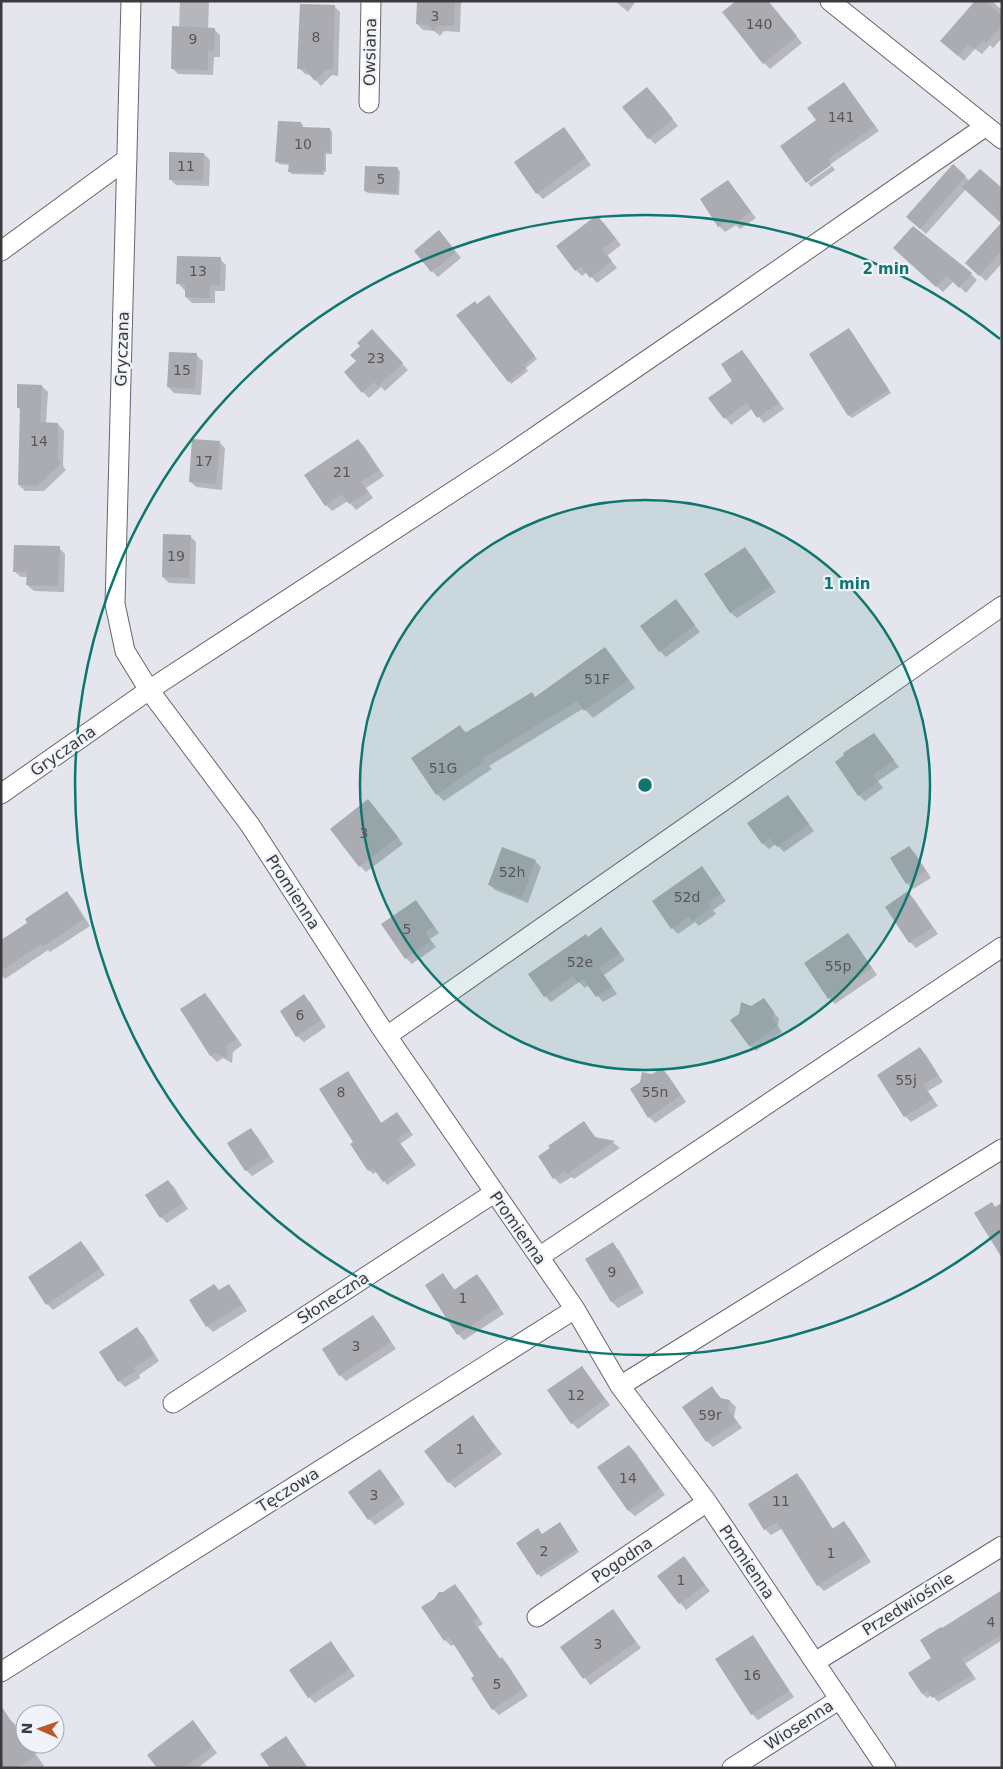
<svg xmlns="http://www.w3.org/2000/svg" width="1003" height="1769" viewBox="0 0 1003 1769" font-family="'DejaVu Sans',sans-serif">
<rect width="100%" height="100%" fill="#e4e5ed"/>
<path fill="#0003" d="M180,1H209L208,29H214L220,35V57H214L213,75L178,74L172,68L179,28Z
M418,1H461L460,32L444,31L440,36L434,31L423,30L417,24Z
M615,1H636L628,12Z
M768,1L802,43L770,69L764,63Z
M976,1H992L1002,10V38L993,48L990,45L982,54L975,49L964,61L948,47Z
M334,6L340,12L338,76L332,75L321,86L311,75L305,74L299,68Z
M844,84L879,131L806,181L818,120Z
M653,94L678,126L655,144L649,138Z
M301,123L303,125V128L330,129L332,132V154H326V172H324V175L292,174L289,171L290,165L279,164L277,161Z
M563,128L591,165L543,199L537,193Z
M204,154L210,160L209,186L176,185L170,179Z
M832,166L835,170L811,187L808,183Z
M397,169L400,171L399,195L368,193L365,191Z
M965,177L970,181L966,189L926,234L914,223Z
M728,181L756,218L740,229L736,225L725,232L719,226L701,200Z
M603,222L621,245L607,256L617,268L597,283L587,272L582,276L576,270Z
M1002,224V263L986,281L973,269Z
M445,238L461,258L438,277L432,271Z
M900,254L971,274L977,280L966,293L954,281L943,292Z
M220,259L226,265L225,291H215V303H192L186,297L187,290H184L178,283Z
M491,299L537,359L526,368L528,371L511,384L509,381Z
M852,333L891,393L852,418L849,415Z
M378,337L408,370L385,391L381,387L369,398L363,392Z
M742,352L748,358L784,409L764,423L752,409L731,425L710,398L734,381Z
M196,355L203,361L201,395L174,393L168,387Z
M42,386L48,392L46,424H58L64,431L63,466L66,470L44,491H25L19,485L21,411L18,407Z
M358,440L364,446L384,476L366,488L373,498L356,510L348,501L332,511L326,505Z
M219,442L225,448L222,490L196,487L190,481Z
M190,536L196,542L195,584L169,583L163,577Z
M59,548L65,554L64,592L34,591L27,585L28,577H21L14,571Z
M745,549L751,555L776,592L737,618L730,612Z
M676,601L700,632L666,657L660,651Z
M605,648L612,656L635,688L593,718L584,708L489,766L492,769L444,801L437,794L460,727L467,733L536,698Z
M874,734L899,767L878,781L883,788L865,801L859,795Z
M788,796L814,831L784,852L776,844L769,849L762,843Z
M374,807L403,844L366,872L360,866Z
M909,847L915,853L931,878L913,889L907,883Z
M535,861L541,867L528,903L495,890L489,884Z
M702,868L726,901L713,910L716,914L699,926L695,922L678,934L672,928Z
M67,893L73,899L90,926L50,952L48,950L5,979L1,975V941L29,923Z
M908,893L914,899L938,934L916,948L910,942L886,907Z
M421,908L439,933L430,939L436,947L412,964L406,958Z
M601,929L625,960L604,975L617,994L603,1002L589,985L585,988L579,982L551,1002L545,996Z
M848,935L854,941L877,975L835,1004L829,998Z
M205,994L211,1001L242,1045L233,1052L232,1063L223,1058L217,1062L211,1056L182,1009Z
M304,996L310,1002L326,1027L304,1042L297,1036L281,1011Z
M764,1000L779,1019L778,1026L782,1032L756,1051L749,1045L751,1007Z
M920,1049L926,1055L943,1082L928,1091L938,1106L911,1122L905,1116L879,1075Z
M662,1069L668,1075L686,1102L655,1123L649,1117L653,1076Z
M348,1072L382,1124L400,1117L413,1135L400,1144L416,1165L387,1185L377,1171L373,1174L369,1170L355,1142Z
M584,1123L597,1139L614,1143L620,1148L574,1179L572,1177L560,1184L554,1178Z
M251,1130L257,1136L274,1162L252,1176L246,1170Z
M168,1181L174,1187L188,1209L167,1223L161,1217Z
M81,1243L87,1249L105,1275L53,1310L47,1304Z
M612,1244L619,1250L644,1293L618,1308L612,1302L587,1259Z
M443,1275L455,1290L477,1276L483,1282L504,1314L464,1340L458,1334Z
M214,1285L220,1291L229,1286L235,1292L247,1311L213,1332L207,1326Z
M373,1317L379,1323L396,1349L346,1381L340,1375Z
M137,1329L143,1335L159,1361L139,1375L140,1378L125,1387L119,1381L101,1353Z
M582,1367L610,1405L578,1429L572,1423Z
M712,1388L722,1399L730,1401L736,1407L734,1417L742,1428L713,1447L707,1441L684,1407Z
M473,1417L502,1454L455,1488L449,1482Z
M629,1446L635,1452L665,1495L635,1516L628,1510Z
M380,1471L405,1504L375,1525L369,1519Z
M797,1475L803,1481L833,1529L844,1523L850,1529L871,1562L824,1591L818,1585L783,1528L771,1535L765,1529Z
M562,1526L579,1552L541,1577L538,1574V1530L542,1535Z
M684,1558L710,1591L686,1610L659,1576Z
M455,1586L461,1592L483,1624L478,1627L501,1660L502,1659L508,1665L528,1696L499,1715L493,1709L476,1676L455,1644L451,1646L445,1640L434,1600Z
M1002,1592V1640L965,1664L976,1679L938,1702L932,1695L927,1698L922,1693L942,1630Z
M618,1617L641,1648L590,1685L562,1647Z
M752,1637L758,1643L794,1697L758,1720L752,1714Z
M330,1643L336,1649L355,1676L315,1703L309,1697Z
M8,1718L18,1727L25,1738V1744H29L44,1766L41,1768H1Z
M193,1722L217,1753L198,1768H158Z"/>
<path fill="#aaacb2" d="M417,1H455L454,26H438L433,31L428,25L416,24Z
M736,1H768L797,36L763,64L722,12Z
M975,1H985L1002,16V25L986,43L983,40L975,49L968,44L958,56L940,41Z
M300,4L335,5L333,70H326L315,81L304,69H297Z
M172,26L215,28L214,51H208V70L171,69Z
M844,82L875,126L828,159L831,165L806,183L780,146L816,120L807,108Z
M647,87L673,119L648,139L622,107Z
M278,121L301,122V127L330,128V152L324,151V169L322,170V173L288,172L289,163L275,162Z
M564,127L586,158L536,194L514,162Z
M169,152L204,153L203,180H169Z
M953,164L966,176L920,229L906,217Z
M365,166L398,167L397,193L364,191Z
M980,169L1002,188V250L979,276L965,263L1001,223L962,187Z
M728,180L751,212L733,224L730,219L718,227L700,199Z
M597,215L616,239L602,249L612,261L590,278L581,266L575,271L556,246Z
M913,226L972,273L959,288L947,276L936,287L893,248Z
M439,230L456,252L431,272L414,251Z
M177,256L221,257L220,285H210V298L185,297V284H176Z
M489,295L535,356L524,365L526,368L508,382L456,315L475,301L477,304Z
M849,328L889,390L848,416L809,354Z
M372,329L403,363L378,386L374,382L362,393L344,372L356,361L350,355L360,346L357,343Z
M742,350L779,403L757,418L747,403L724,419L708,398L732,381L721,364Z
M169,352L197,353L195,389L167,387Z
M17,384L42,385L40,422L58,423V459L61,463L37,486L18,485L20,408H17Z
M192,439L220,441L216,484L189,482Z
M358,439L379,470L361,482L368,492L349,504L342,494L325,506L304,475Z
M163,534L191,535L189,578L162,577Z
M14,545L60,546L58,586L26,585L27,572H13Z
M745,547L771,586L730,613L704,574Z
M676,599L695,625L659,652L640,626Z
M605,647L628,680L584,711L577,701L483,758L485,761L436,795L411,758L460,725L465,733L532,692L535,697Z
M874,733L894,760L873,775L878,782L858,796L835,762L844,755L843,753Z
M788,795L809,824L777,847L770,838L762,844L747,823Z
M368,799L398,837L359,867L330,829Z
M909,846L926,871L906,884L890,858Z
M502,847L536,860L522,898L488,885Z
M702,866L721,894L708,903L711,908L692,921L689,917L671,929L652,901Z
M67,891L84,919L43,947L41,944L1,971V940L27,923L25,919Z
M908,891L932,928L909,943L885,907Z
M416,900L434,926L425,932L431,941L405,959L381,924Z
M601,927L620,953L599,968L612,987L596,997L583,979L578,983L573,976L544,997L528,974L586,934L588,937Z
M848,933L872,968L828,999L804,963Z
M205,993L237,1039L227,1045V1058L216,1053L210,1056L180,1009Z
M304,994L321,1020L296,1037L280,1011Z
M764,998L774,1012L772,1019L777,1026L749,1046L730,1020L739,1014L741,1002L751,1006Z
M920,1047L938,1076L923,1085L933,1099L904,1117L877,1075Z
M662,1068L681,1095L648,1118L630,1089L640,1082L642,1072L652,1074Z
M348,1071L381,1123L397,1112L410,1131L397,1139L413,1161L383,1182L373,1168L368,1171L350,1144L353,1142L319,1089Z
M584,1121L595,1137L615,1141L567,1174L565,1171L553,1179L538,1156L550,1148L548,1146Z
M251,1128L269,1156L245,1171L227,1143Z
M168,1180L183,1203L160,1218L145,1195Z
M992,1202L995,1207L1002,1203V1258L974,1213Z
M81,1241L100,1269L46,1305L28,1277Z
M613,1242L639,1286L611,1302L585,1259Z
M443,1273L454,1290L477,1274L499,1307L457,1335L425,1285Z
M214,1284L219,1290L229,1284L242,1305L206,1327L189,1300Z
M373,1315L391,1342L339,1376L322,1349Z
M137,1327L154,1355L133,1368L135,1371L118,1382L99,1352Z
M582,1366L605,1399L571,1424L547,1390Z
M712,1386L720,1398L730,1400L728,1409L737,1422L706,1442L682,1407Z
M473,1415L496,1448L448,1483L424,1451Z
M629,1445L660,1489L628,1511L597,1467Z
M380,1469L400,1497L368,1520L348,1492Z
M797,1473L832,1529L844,1521L866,1555L817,1586L777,1522L764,1530L748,1504Z
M560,1522L577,1549L537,1575L516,1543L538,1528L542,1534Z
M684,1556L705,1585L679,1604L657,1576Z
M455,1584L478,1617L473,1621L500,1659L502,1657L523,1689L492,1710L471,1678L474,1676L449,1637L444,1641L421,1607L434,1599L439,1592H443Z
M1002,1590V1634L962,1659L973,1675L932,1698L928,1690L922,1694L908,1673L931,1658L920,1640L941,1627L942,1628Z
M613,1609L636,1642L583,1679L560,1647Z
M753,1635L789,1691L751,1715L715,1659Z
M331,1641L349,1669L308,1698L289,1670Z
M1,1706L25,1741V1744H27L35,1756L18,1768H1Z
M193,1720L212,1747L184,1768H157L147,1755Z
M286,1736L308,1768H270L260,1754Z"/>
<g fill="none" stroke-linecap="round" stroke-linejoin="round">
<g stroke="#66676d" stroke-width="21">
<path id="street" d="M131,1L115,604L125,651L149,690L250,825L380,1026L575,1309L620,1386L707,1502L886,1768
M830,1L1002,139
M369,103L371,1
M1,251L127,159
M1,794L149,690L501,460L710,317L986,126
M387,1036L1002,606
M539,1257L1002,947
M620,1386L1002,1149
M173,1403L494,1193
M537,1617L707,1502
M815,1662L1002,1546
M1,1672L575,1309
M732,1768L840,1699"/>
</g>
<use href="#street" stroke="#fff" stroke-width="19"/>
</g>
<circle cx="645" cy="785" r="285" fill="#0f766e" fill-opacity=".12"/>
<g fill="none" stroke="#0f766e" stroke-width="2.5">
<circle cx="645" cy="785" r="285"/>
<path d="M1000 1231A570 570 0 1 1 1000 339"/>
</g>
<g text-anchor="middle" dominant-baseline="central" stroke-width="4.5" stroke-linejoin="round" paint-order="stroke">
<g font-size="14" fill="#57575b">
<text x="435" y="16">3</text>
<text x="759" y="24">140</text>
<text x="316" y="37">8</text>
<text x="193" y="39">9</text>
<text x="841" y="117">141</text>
<text x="303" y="144">10</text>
<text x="186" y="166">11</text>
<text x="381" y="179">5</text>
<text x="198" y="271">13</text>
<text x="376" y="358">23</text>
<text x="182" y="370">15</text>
<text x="39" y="441">14</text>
<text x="204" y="461">17</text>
<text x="342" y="472">21</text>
<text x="176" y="556">19</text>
<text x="597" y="679">51F</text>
<text x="443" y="768">51G</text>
<text x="364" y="833">3</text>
<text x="512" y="872">52h</text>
<text x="687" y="897">52d</text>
<text x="407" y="929">5</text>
<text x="580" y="962">52e</text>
<text x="838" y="966">55p</text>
<text x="300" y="1015">6</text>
<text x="906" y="1080">55j</text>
<text x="341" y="1092">8</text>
<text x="655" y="1092">55n</text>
<text x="612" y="1272">9</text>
<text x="463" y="1298">1</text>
<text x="356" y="1346">3</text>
<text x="576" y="1395">12</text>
<text x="710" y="1415">59r</text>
<text x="460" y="1449">1</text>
<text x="628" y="1478">14</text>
<text x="374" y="1495">3</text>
<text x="781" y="1501">11</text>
<text x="544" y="1551">2</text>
<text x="831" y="1553">1</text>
<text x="681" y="1580">1</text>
<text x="991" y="1622">4</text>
<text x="598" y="1644">3</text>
<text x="752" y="1675">16</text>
<text x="497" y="1684">5</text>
</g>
<g font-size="16" fill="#3b3b3e" stroke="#f1f3fa">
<text transform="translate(370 52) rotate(-89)">Owsiana</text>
<text transform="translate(122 349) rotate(-88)">Gryczana</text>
<text transform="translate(63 751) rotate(-35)">Gryczana</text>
<text transform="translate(293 892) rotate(57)">Promienna</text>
<text transform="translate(518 1228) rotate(55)">Promienna</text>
<text transform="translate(333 1298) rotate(-33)">Słoneczna</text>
<text transform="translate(288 1490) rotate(-32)">Tęczowa</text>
<text transform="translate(622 1560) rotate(-34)">Pogodna</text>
<text transform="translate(747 1562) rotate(56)">Promienna</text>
<text transform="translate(908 1604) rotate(-32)">Przedwiośnie</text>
<text transform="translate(799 1725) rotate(-33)">Wiosenna</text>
</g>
</g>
<circle cx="645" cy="785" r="8" fill="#0f766e" stroke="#f1f3fa" stroke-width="2.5"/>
<g font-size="15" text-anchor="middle" font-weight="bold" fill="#0f766e" stroke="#f1f3fa" stroke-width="4.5" stroke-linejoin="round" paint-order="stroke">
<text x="886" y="274">2 min</text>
<text x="847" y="589">1 min</text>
</g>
<rect width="1003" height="1769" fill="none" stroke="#3b3b3e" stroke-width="5"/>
<g transform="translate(40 1729) rotate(272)"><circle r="24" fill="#f1f3fa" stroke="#a8a9af"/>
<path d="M0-4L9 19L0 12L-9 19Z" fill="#bd5826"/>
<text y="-8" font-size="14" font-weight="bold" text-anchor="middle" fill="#3b3b3e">N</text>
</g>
</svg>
